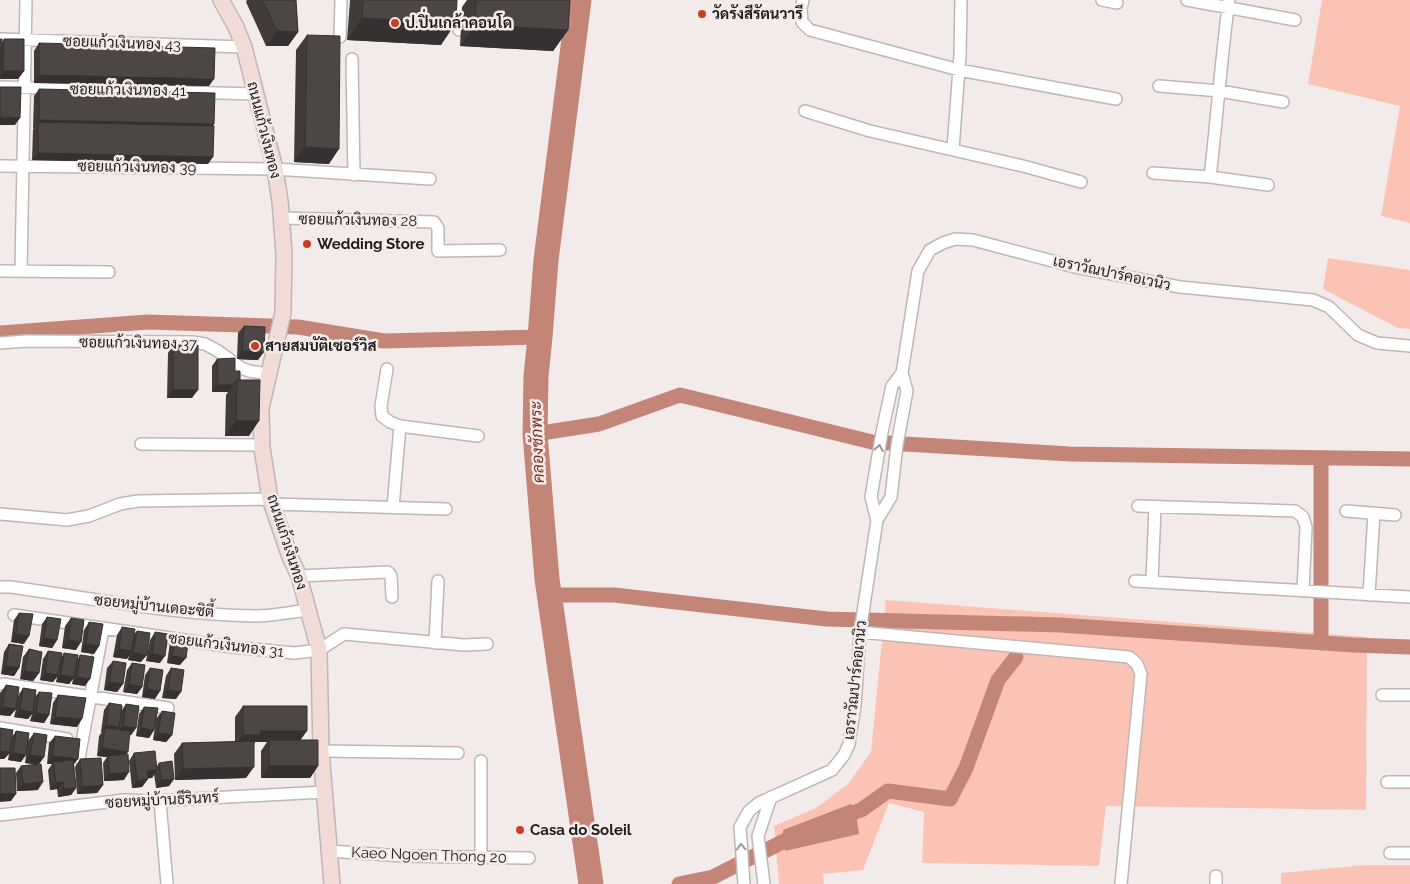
<svg xmlns="http://www.w3.org/2000/svg" width="1410" height="884" viewBox="0 0 1410 884" font-family="Raleway,Sarabun,sans-serif">
<rect width="100%" height="100%" fill="#f3ebea"/>
<path fill="#fbc3b6" d="M1322,0H1410V223L1381,216L1400,106L1308,84Z
M1328,258L1410,270V329L1398,328L1323,289Z
M886,600L1367,637L1366,810L1106,806L1099,866L922,863L924,812L889,803L863,870L823,874L824,884H779L774,826L816,808L848,784L871,752Z
M1366,865H1410V884H1281V873Z"/>
<path fill="#c38577" d="M851,804L857,820L859,834L785,851L783,830Z"/>
<g fill="none" stroke-linecap="round" stroke-linejoin="round">
<path stroke="#c38577" stroke-width="15" d="M0,333L148,322L298,327L384,341L540,337
M535,434L599,424L680,395L872,442L1070,454L1410,459
M1321,458V643
M549,595H614L827,619L1060,625L1353,645L1410,647
M835,819L861,810L888,791L950,799L966,768L998,680L1016,657
M679,884L713,877L802,832"/>
<path stroke="#c38577" stroke-width="25" d="M579,0L546,260L540,337L536,376L535,434L547,579L591,884"/>
<g stroke="#beb7b6" stroke-width="14">
<path id="street" d="M455,0L481,2
M803,0L801,8L802,22L810,30L959,70L1116,99
M1102,0L1117,3
M1187,0L1295,20
M459,30L460,0
M340,37L341,0
M0,39L244,47
M352,59L354,175
M1159,86L1220,91L1283,102
M0,87L255,94
M805,111L870,131L1023,166L1081,182
M953,149L960,55L961,0
M0,166L275,169L430,179
M1153,173L1210,177L1268,185
M1210,177C1217,118 1221,59 1229,0
M282,218L434,222L438,228V251L500,250
M0,271L109,272
M21,271L26,0
M0,343L26,341L192,342L205,344L218,351L241,368L249,371L268,374
M387,369L381,406L382,416L390,422L400,426L478,436
M141,444L262,445
M272,504L446,509
M1138,506L1295,511L1303,517L1306,527L1303,591
M393,507L400,426
M1346,511L1395,515
M0,514L67,520L89,516L120,504L138,501L270,499
M877,520L871,497L882,432L892,386L902,373
M299,576L388,572L391,576L392,597
M1135,581L1410,597
M1152,582L1155,507
M0,587H10C92,598 173,615 256,616C273,616 291,612 308,610
M1369,595L1374,513
M14,615L232,647L294,653L319,650L344,634L464,645L487,644
M860,632L1129,657L1137,664L1141,674L1121,884
M435,643L438,581
M3,684L168,708
M1382,695H1410
M0,728L67,739
M321,751L458,753
M79,758L103,629
M481,761V857
M1387,782H1410
M160,801L167,884
M0,815L124,800L154,801L324,792
M329,851L403,856L529,858
M1390,853H1410
M744,884L740,827L749,811L759,803L832,770L844,755L849,744L855,706L860,632L877,520L891,497L897,445L907,391L902,373L918,271L930,250L943,243L955,239L973,240L1075,267L1180,287L1313,300L1329,307L1358,335L1377,343L1410,346
M764,884L758,836L771,797
M1216,884V876"/>
</g>
<g stroke="#beb7b6" stroke-width="18">
<path id="secondary" d="M221,0L236,27L244,47L275,169L280,201L284,253L283,313L261,408L262,448L270,499L290,557L299,576L319,650L321,751L332,884"/>
</g>
<use href="#street" stroke="#fff" stroke-width="11"/>
<use href="#secondary" stroke="#f1dbd7" stroke-width="15"/>
</g>
<path fill="#413c3a" d="M247,0H296L298,32L288,46H266L246,2Z
M350,0H457L441,45L347,40Z
M467,0H570L568,30L553,51L460,46L462,7Z
M307,35L329,164L294,162L296,50Z
M0,39L2,42L4,39L24,71L18,79H0Z
M39,43L209,86L34,83V51Z
M39,89L214,124L213,126L208,164L32,160L33,129L34,128H33L34,96Z
M244,326L258,360L237,359L238,333Z
M173,345L192,398H167L168,353Z
M217,359L235,371L240,380L249,436H225L226,395L228,392H212V366Z
M19,613L24,644L11,642L14,620Z
M47,617L57,640L52,648L39,646L42,624Z
M71,618L76,650L62,648L65,626Z
M89,622L99,646L94,654L81,652L84,630Z
M122,627L134,634L137,631L141,662L128,660L129,655L127,659L113,657L117,635Z
M155,632L160,663L146,661L150,640Z
M176,634L180,665L167,663L170,642Z
M9,644L19,668L14,676L1,674L4,652Z
M29,649L39,673L33,681L20,679L23,657Z
M48,651L61,658L64,653L77,660L80,655L85,686L72,684L73,679L69,684L56,682L57,677L53,682L40,680L43,659Z
M113,661L123,684L117,692L104,690L107,668Z
M132,663L142,687L137,694L123,692L127,670Z
M150,668L155,699L142,697L145,675Z
M171,668L176,699L162,698L166,676Z
M6,685L18,696L23,688L35,697L39,692L49,715L44,723L30,721L32,714L28,719L14,717L16,709L10,716L0,715V693Z
M58,695L77,727L50,724L53,703Z
M109,703L122,710L126,704L136,728L131,735H130L125,755L124,780L104,781L103,763L107,757L97,756L99,736L102,732H101L104,710Z
M243,706L301,740L318,766L310,778H261V751L267,742H255L254,744L246,778L175,780L174,754L182,743L235,742V717Z
M144,707L154,730L149,738L136,736L139,714Z
M162,711L172,735L166,742L153,740L156,719Z
M16,731L28,741L34,733L44,757L39,764L38,790L17,791L16,773L21,766L37,764L25,763L27,747L21,762L8,760L9,754L4,759L12,737Z
M55,736L78,759L74,764L76,788L71,795L58,797L57,789L50,790L48,770L52,764H47L49,743Z
M134,753L157,766L159,763L174,779L169,786L156,788L154,774L152,778H148L142,787L132,788L129,761Z
M80,759L103,785L97,793L77,794L75,767Z"/>
<path fill="#353130" d="M362,18L456,23L441,45L347,40Z
M475,25L568,30L553,51L460,46Z
M277,31L298,32L288,46H266Z
M3,71H24L18,79H0V76Z
M39,75L214,79L209,86L34,83Z
M0,117L20,118L15,125H0Z
M39,120L214,124L209,132L38,122L33,128Z
M305,147L339,149L329,164L294,162Z
M38,153L213,157L208,164L32,160Z
M242,351L264,352L258,360L237,359Z
M218,385H233L228,392H212Z
M173,390H198L192,398H167Z
M236,421H259L249,436H225Z
M16,634L29,636L24,644L11,642Z
M44,638L57,640L52,648L39,646Z
M68,640L81,642L76,650L62,648Z
M86,644L99,646L94,654L81,652Z
M119,649L132,651L127,659L113,657Z
M133,653L147,655L141,662L128,660Z
M152,654L165,656L160,663L146,661Z
M172,656L186,658L180,665L167,663Z
M6,666L19,668L14,676L1,674Z
M25,671L39,673L33,681L20,679Z
M45,673L58,675L53,682L40,680Z
M61,675L74,677L69,684L56,682Z
M77,677L90,679L85,686L72,684Z
M109,682L123,684L117,692L104,690Z
M129,684L142,687L137,694L123,692Z
M147,689L160,691L155,699L142,697Z
M168,690L181,692L176,699L162,698Z
M2,707L16,709L10,716L0,715V710Z
M20,710L33,712L28,719L14,717Z
M36,713L49,715L44,723L30,721Z
M55,717L82,719L77,727L50,724Z
M106,725L119,727L114,734L105,728L102,732H101Z
M123,726L136,728L131,735L117,733Z
M141,728L154,730L149,738L136,736Z
M261,731H307L299,742L269,740L267,742H255L253,746H235L243,735Z
M158,733L172,735L166,742L153,740Z
M102,748L128,752L122,759L108,756L107,757L97,756Z
M0,751L10,752L4,759H0Z
M13,753L26,755L21,762L8,760Z
M30,755L44,757L38,765L25,763Z
M52,756L78,759L72,766L53,762L52,764H47Z
M269,766H318L310,778H261Z
M254,767L246,778L175,780L183,769Z
M157,770L152,778L141,779L147,771Z
M129,772L124,780L104,781L109,774Z
M148,779L142,787L132,788L137,781Z
M174,779L169,786L156,788L161,780Z
M43,782L38,790L17,791L23,784Z
M63,782L57,789L50,790L56,783Z
M103,785L97,793L77,794L82,787Z
M76,788L71,795L58,797L63,789Z
M0,794H16L11,801L0,802Z"/>
<path fill="#4c4644" stroke="#353130" d="M262,0H296L298,32L277,31Z
M363,0H457L456,23L362,18Z
M476,0H570L568,30L475,25Z
M307,35L340,36L339,149L305,147Z
M0,39H2L1,71H0Z
M4,39H24V71H3Z
M39,43L215,48L214,79L39,75Z
M0,87H21L20,118L0,117Z
M39,89L215,93L214,124L39,120Z
M38,122L214,126L213,157L38,153Z
M244,326L265,327L264,352L242,351Z
M173,345H198V390H173Z
M235,358V371H240V380H237L233,385H218L217,359Z
M237,380H260L259,421H236Z
M19,613L33,614L29,636L16,634Z
M47,617L61,619L57,640L44,638Z
M71,618L84,620L81,642L68,640Z
M89,622L103,624L99,646L86,644Z
M122,627L135,629L132,651L119,649Z
M137,631L150,633L147,655L133,653Z
M155,632L168,634L165,656L152,654Z
M176,634L189,636L186,658L172,656Z
M9,644L23,646L19,668L6,666Z
M29,649L42,652L39,673L25,671Z
M48,651L62,653L58,675L45,673Z
M64,653L78,655L74,677L61,675Z
M80,655L94,657L90,679L77,677Z
M113,661L126,663L123,684L109,682Z
M132,663L145,665L142,687L129,684Z
M150,668L163,670L160,691L147,689Z
M171,668L184,670L181,692L168,690Z
M6,685L19,687L16,709L2,707Z
M23,688L36,690L33,712L20,710Z
M39,692L52,693L49,715L36,713Z
M58,695L86,698L82,719L55,717Z
M109,703L122,705L119,727L106,725Z
M126,704L139,706L136,728L123,726Z
M243,706H307V731H261L260,735H243Z
M144,707L158,708L154,730L141,728Z
M162,711L175,713L172,735L158,733Z
M0,728L13,730L10,752L0,751Z
M105,728L130,731L128,752L102,748Z
M16,731L29,733L26,755L13,753Z
M34,733L47,735L44,757L30,755Z
M55,736L80,739L78,759L52,756Z
M269,740H318V766H269Z
M254,741V767L183,769L182,743Z
M155,751L157,770L147,771L148,779L137,781L134,753Z
M128,754L129,772L109,774L108,756Z
M101,758L103,785L82,787L80,759Z
M73,760L76,788L63,789V782L56,783L53,762Z
M172,761L174,779L161,780L159,763Z
M41,764L43,782L23,784L21,766Z
M0,768H15L16,794H0Z"/>
<defs><path id="oneway-chevron" d="M-2-3.5L2.5 0L-2 3.5" fill="none" stroke-width="1.6" stroke-linecap="round" stroke-linejoin="round" transform="scale(1.25)"/></defs>
<g stroke="#9a9998">
<use href="#oneway-chevron" transform="translate(879 448) rotate(-80)"/>
<use href="#oneway-chevron" transform="translate(741 847) rotate(-93)"/>
</g>
<g fill="#c83e23" stroke="#f3ebea" stroke-width="2">
<circle cx="702" cy="14" r="5"/>
<circle cx="395" cy="23" r="5"/>
<circle cx="307" cy="244" r="5"/>
<circle cx="255" cy="346" r="5"/>
<circle cx="520" cy="830" r="5"/>
</g>
<g text-anchor="middle" dominant-baseline="central" stroke-width="5" stroke-linejoin="round" paint-order="stroke">
<g font-size="15" font-weight="bold" fill="#1f1c1b" stroke="#f3ebea" text-anchor="start">
<text x="712" y="14">วัดรังสีรัตนวารี</text>
<text x="405" y="23">ป.ปิ่นเกล้าคอนโด</text>
<text x="317" y="244">Wedding Store</text>
<text x="265" y="346">สายสมบัติเซอร์วิส</text>
<text x="530" y="830">Casa do Soleil</text>
</g>
<g font-size="15" fill="#1f1c1b" stroke="#f3ebea">
<text transform="translate(122 43) rotate(2)">ซอยแก้วเงินทอง 43</text>
<text transform="translate(128 90) rotate(1)">ซอยแก้วเงินทอง 41</text>
<text transform="translate(264 130) rotate(76)">ถนนแก้วเงินทอง</text>
<text transform="translate(137 167) rotate(1)">ซอยแก้วเงินทอง 39</text>
<text transform="translate(358 220) rotate(1)">ซอยแก้วเงินทอง 28</text>
<text transform="translate(1112 273) rotate(12)">เอราวัณปาร์คอเวนิว</text>
<text transform="translate(138 343) rotate(1)">ซอยแก้วเงินทอง 37</text>
<text transform="translate(287 542) rotate(72)">ถนนแก้วเงินทอง</text>
<text transform="translate(154 606) rotate(6)">ซอยหมู่บ้านเดอะซิตี้</text>
<text transform="translate(226 645) rotate(7)">ซอยแก้วเงินทอง 31</text>
<text transform="translate(855 680) rotate(-84)">เอราวัณปาร์คอเวนิว</text>
<text transform="translate(162 800) rotate(-3)">ซอยหมู่บ้านธีรินทร์</text>
<text transform="translate(429 855) rotate(2)">Kaeo Ngoen Thong 20</text>
</g>
<g font-size="16" font-style="italic" fill="#7e3122" stroke="#f3ebea">
<text transform="translate(537 442) rotate(-92)">คลองชักพระ</text>
</g>
</g>
</svg>
